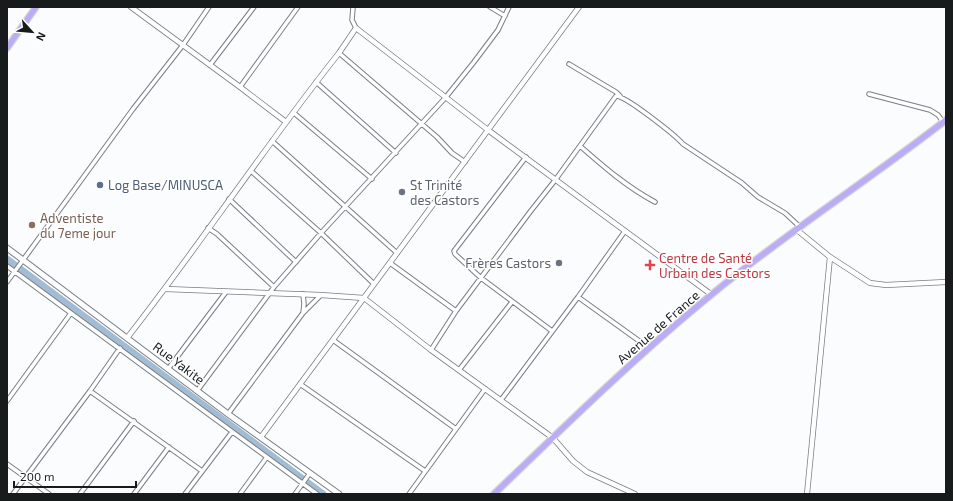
<svg xmlns="http://www.w3.org/2000/svg" width="953" height="501" viewBox="0 0 953 501" font-family="'Exo 2',sans-serif">
<rect width="100%" height="100%" fill="#fafcfe"/>
<g fill="none" stroke-linecap="round" stroke-linejoin="round">
<path stroke="#a2bcd3" stroke-width="7" d="M7,259L323,494"/>
<g stroke="#797e83" stroke-width="5.5">
<path id="minor" d="M353,7L352,20L356,28
M490,7L505,16
M339,53L437,137L452,153L465,162
M569,64L616,92L620,96
M210,65L254,7
M316,82L396,153
M240,87L298,7
M869,94L930,110L938,115L943,122
M294,113L372,179
M272,141L397,253
M580,146C604,167 627,187 655,202
M526,157L454,251L455,254L481,278L552,331
M251,171L321,233L374,284
M229,199L296,262
M208,228L217,234L274,287
M390,263L456,311
M7,266L317,494
M7,282L133,109L183,45L209,7
M578,297L649,348
M303,313L304,304L303,294
M333,340L456,429
M431,350L456,311L530,212L556,179L616,96C626,96 675,135 683,144L742,183L758,197L785,213L800,227
M168,369L226,292
M459,370L512,302
M300,384L425,471
M90,391L202,471
M197,391L274,287L321,233L446,97L474,62L498,30L509,7
M501,400L578,297L625,231
M7,401L71,313
M228,414L303,313L321,295
M7,464L49,494
M13,494L90,391L120,348
M80,494L134,421
M134,494L169,447
M185,494L232,432
M240,494L267,457
M295,494L310,473
M409,494L485,389"/>
</g>
<g stroke="#797e83" stroke-width="6">
<path id="tertiary" d="M131,7L240,87L286,122
M797,230L830,257L870,283L886,285L946,282
M166,289L321,295L364,298L431,350L553,438L573,461L587,472L635,494
M127,338C200,245 265,146 339,53L356,28L488,130L712,295
M261,437L579,7
M807,494L830,257"/>
</g>
<g stroke="#797e83" stroke-width="7">
<path id="secondary" d="M7,248L228,414L339,494"/>
</g>
<g stroke="#d5d6d6" stroke-width="8">
<path id="primary" d="M7,48L36,7
M494,494C565,426 635,357 711,295C786,233 869,180 946,120"/>
</g>
<use href="#minor" stroke="#fff" stroke-width="3.5"/>
<use href="#tertiary" stroke="#fff" stroke-width="4.5"/>
<use href="#secondary" stroke="#fff" stroke-width="5"/>
<use href="#primary" stroke="#bcacf5" stroke-width="5.5"/>
</g>
<circle fill="#5c6f8a" stroke="#fff" stroke-width="1.5" cx="100" cy="185" r="4"/>
<g fill="#6b7280" stroke="#fff" stroke-width="1.5">
<circle cx="402" cy="192" r="4"/>
<circle cx="559" cy="263" r="4"/>
</g>
<circle fill="#8d6e63" stroke="#fff" stroke-width="1.5" cx="32" cy="225" r="4"/>
<path fill="#e0444e" stroke="#fff" stroke-width="1.5" d="M648 259h4v4h4v4h-4v4h-4v-4h-4v-4h4z"/>
<g text-anchor="middle" dominant-baseline="central" stroke-width="3" stroke-linejoin="round" paint-order="stroke">
<g font-size="13" fill="#4e5e75" stroke="#fff" text-anchor="start">
<text x="108" y="185">Log Base/MINUSCA</text>
</g>
<g font-size="13" fill="#5b616d" stroke="#fff" text-anchor="start">
<text x="410" y="185">St Trinité<tspan x="410" dy="15">des Castors</tspan></text>
<text x="551" y="263" text-anchor="end">Frères Castors</text>
</g>
<g font-size="13" fill="#785e54" stroke="#fff" text-anchor="start">
<text x="40" y="218">Adventiste<tspan x="40" dy="15">du 7eme jour</tspan></text>
</g>
<g font-size="13" fill="#be3a42" stroke="#fff" text-anchor="start">
<text x="659" y="258">Centre de Santé<tspan x="659" dy="15">Urbain des Castors</tspan></text>
</g>
<g font-size="13" fill="#181b1c" stroke="#fff">
<text transform="translate(658 327) rotate(-41)">Avenue de France</text>
<text transform="translate(179 363) rotate(37)">Rue Yakite</text>
</g>
</g>
<rect width="953" height="501" fill="none" stroke="#181b1c" stroke-width="16"/>
<g transform="translate(32 32) rotate(117)" stroke="#ffffff" stroke-width="3" paint-order="stroke">
<path d="M0-3L7 15L0 10L-7 15Z" fill="#181b1c"/>
<text y="-6" font-size="11" font-weight="bold" text-anchor="middle" fill="#181b1c">N</text>
</g>
<path d="M14 481v6h122v-6" fill="none" stroke="#181b1c" stroke-width="2"/>
<text x="20" y="481" font-size="12" fill="#181b1c" stroke="#ffffff" stroke-width="3" paint-order="stroke">200 m</text>
</svg>
